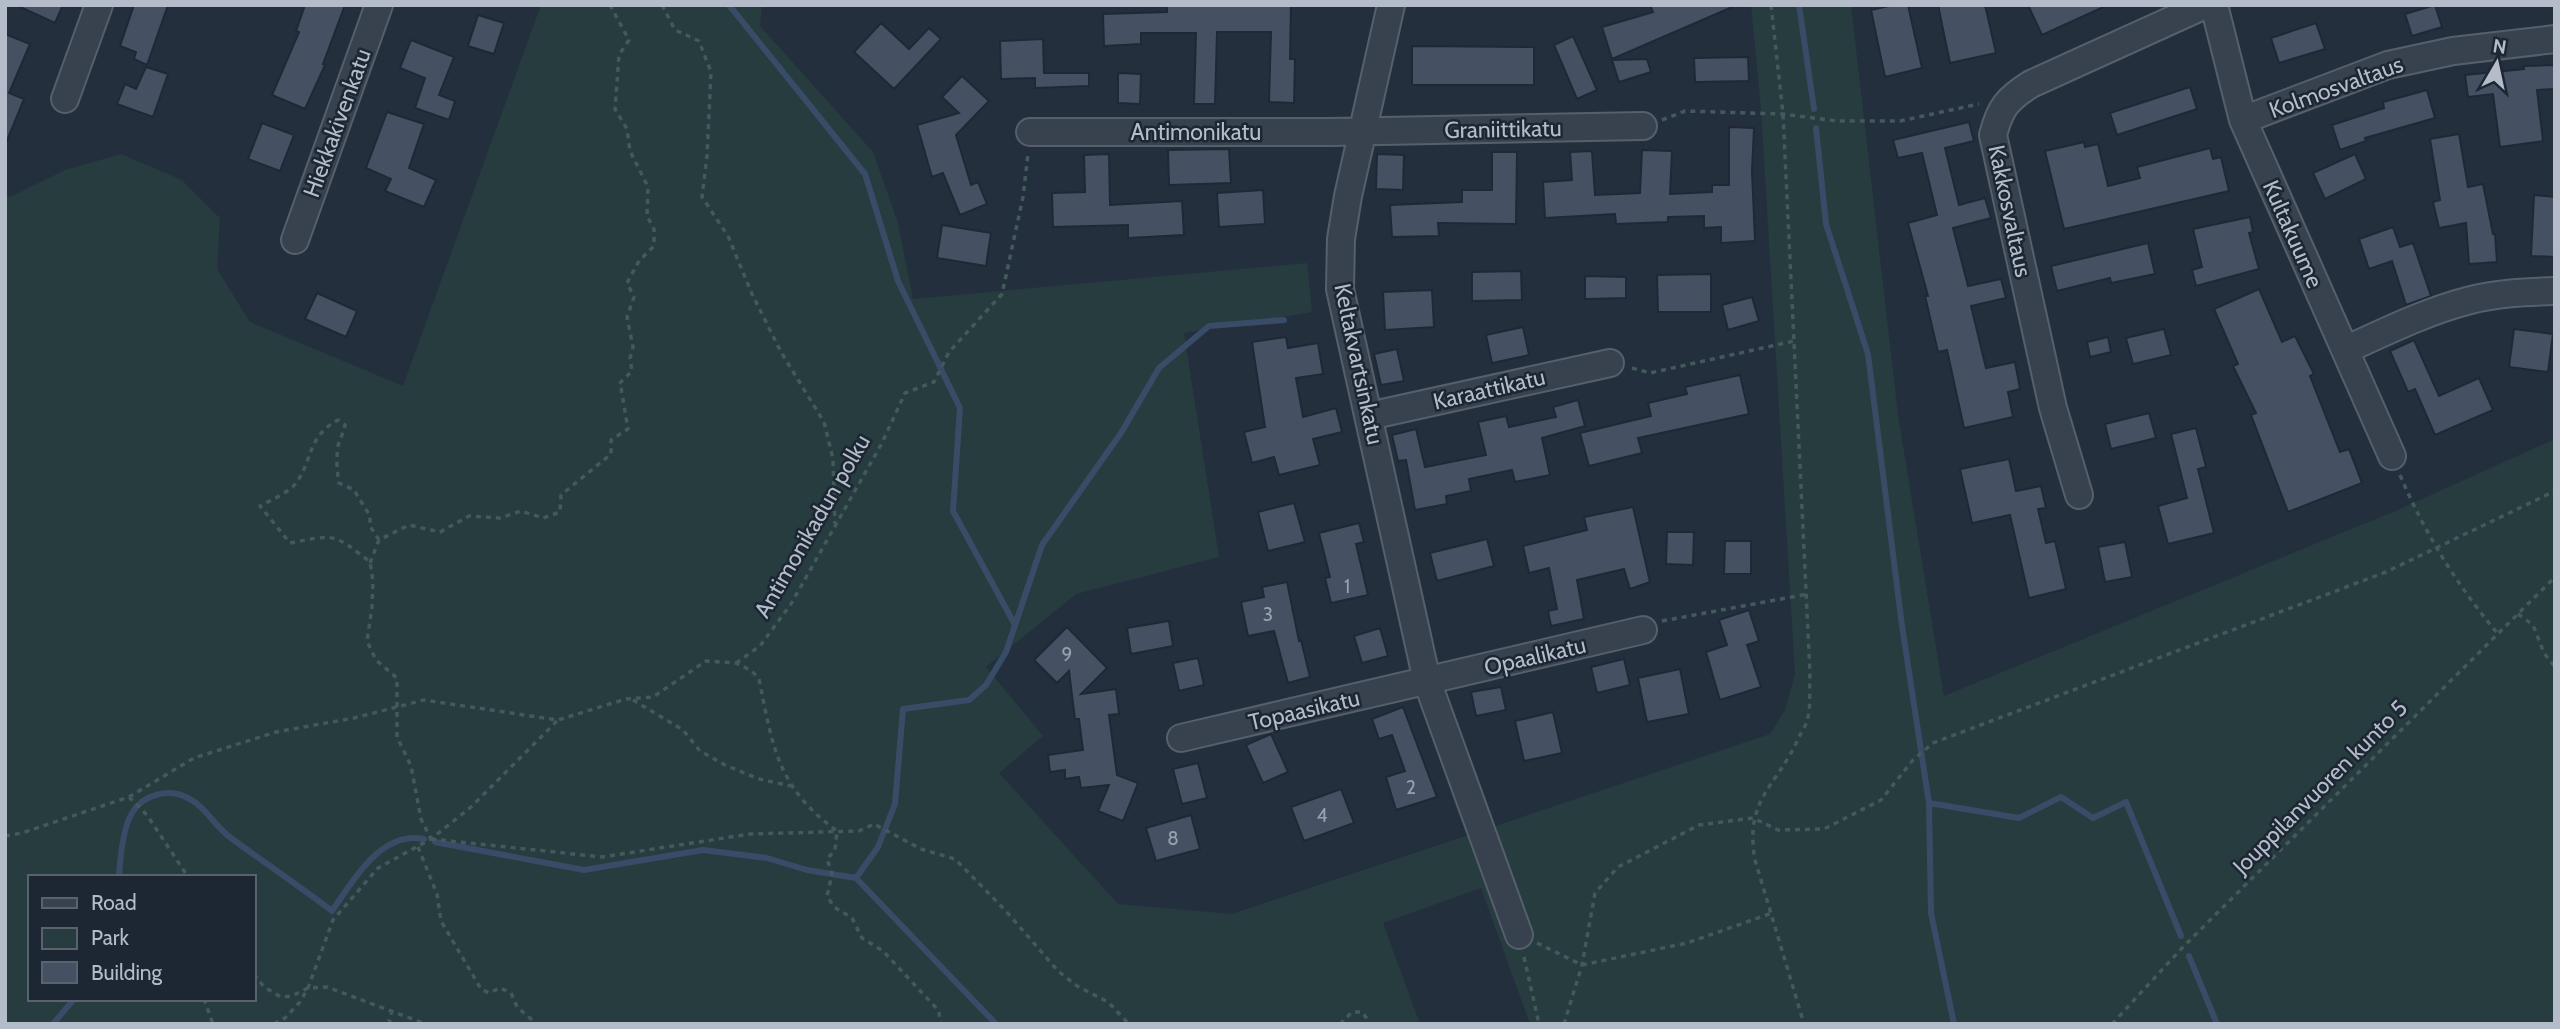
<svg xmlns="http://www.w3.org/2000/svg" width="2560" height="1029" viewBox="0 0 2560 1029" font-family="Cabin,sans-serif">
<rect width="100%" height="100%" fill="#242f3e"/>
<path fill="#263c3f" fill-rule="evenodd" d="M541,5H762L760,26L873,152L898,223L913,299L1307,263L1312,312L1184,333L1219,557L1076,594L986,667L1043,736L999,773L1118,904L1232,914L1770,734L1785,710L1795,674L1761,109L1751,5H1851L1898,415L1944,696L2400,509L2555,439V1024H1530L1481,888L1383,923L1420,1024H5V195L10,197L65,170L121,154L182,180L220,218L217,269L250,322L403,386ZM30,877H254V999H30Z"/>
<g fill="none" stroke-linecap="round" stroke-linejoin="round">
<path stroke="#394c67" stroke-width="6" d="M729,5L865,174L898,281L960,408L953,511L1015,625
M1799,5L1814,109
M1816,128L1826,224L1868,354L1902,626L1929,803L1931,913L1954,1024
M1929,803L2019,818L2061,797L2093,818L2126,802L2181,936
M435,842L584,870L703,850L767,858L807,870L856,878L996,1024
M119,877C120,860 123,828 132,813C143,794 169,788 188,798C206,807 215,827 231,838C265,863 299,886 332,911C353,881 381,830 424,839
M856,878L878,847L895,804L903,709L969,700L986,685L1006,652L1042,545L1121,433L1159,368L1209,326L1284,320
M2189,956L2217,1024
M53,1024L74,999"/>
</g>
<path fill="#455162" stroke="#1f2835" stroke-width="2" d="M16,5H63L55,23Z
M134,5H168L147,65L134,59L136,52L120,46Z
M305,5H345L323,64L325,65L305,109L272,95L299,32L296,31Z
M1167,5H1291L1290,59H1295L1294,103L1269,102L1271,32H1217L1215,104H1194L1196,33H1141V44L1104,46L1103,14L1167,12Z
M1650,5H1737L1612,59L1602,27L1653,12Z
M1893,5H1908L1922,68L1885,77L1871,10Z
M1938,5H1985L1996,53L1950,63Z
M2028,5H2108L2042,35Z
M2435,5L2442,27L2412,36L2405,14Z
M478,15L504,23L494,54L468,46Z
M881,23L909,49L929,28L941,39L894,89L854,52Z
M2316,23L2325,49L2279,63L2271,38Z
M5,34L30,44L9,93L24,99L6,143Z
M1573,36L1597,90L1577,99L1554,45Z
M1043,39L1044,73H1089V86L1035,88V78L1001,79L1000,41Z
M411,40L454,57L439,95L455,101L449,120L415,108L425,78L400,68Z
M1412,46L1534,47V85H1412Z
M1748,57L1749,81L1695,82L1694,58Z
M1647,59L1651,72L1619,82L1612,60Z
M2554,65L2555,89L2537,90L2543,141L2500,147L2493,94L2468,97L2465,75L2524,69V66Z
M146,67L168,74L153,117L117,104L125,84L136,89Z
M1118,73L1141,74L1140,104L1118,103Z
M962,76L989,101L956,135L971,185L978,182L987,204L960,215L943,173L932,177L917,125L959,113L942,97Z
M2190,87L2197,109L2117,135L2110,113Z
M2427,90L2435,118L2365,138L2366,141L2340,150L2332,125L2384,108L2383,102Z
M387,112L424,124L409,168L436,180L424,207L385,191L391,179L366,168Z
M1969,122L1974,141L1945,148L1959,205L1985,198L1991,218L1953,228L1968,286L2001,279L2006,298L1971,306L1986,368L2015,362L2020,389L2008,392L2013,417L1964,428L1947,350L1938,352L1925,296H1928L1908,223L1937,215L1922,153L1898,158L1893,140Z
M262,123L294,135L280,171L248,159Z
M1729,127L1754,128L1752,171L1755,241L1721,243V227L1704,228V216L1668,217V222L1616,224L1615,214L1545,218L1543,182L1572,180L1570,152L1592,151L1595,195L1640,193L1642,150L1672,151L1670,194L1712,192V185H1729Z
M2459,134L2468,187L2483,184L2493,234H2495L2497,262L2469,264L2466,223L2439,228L2433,202L2440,200L2430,139Z
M2084,142L2085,147L2098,144L2108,186L2140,178L2137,167L2210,148L2213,159L2221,157L2229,191L2064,229L2045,151Z
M1229,149L1231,183L1169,185L1168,150Z
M1492,152H1517L1516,224L1438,223L1439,236L1392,237L1390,205L1462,202V190H1492Z
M1109,154L1110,205L1182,201L1184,235L1128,238V225L1053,227L1052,193L1085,192L1084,155Z
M1377,154L1404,155L1403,190L1376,189Z
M2355,154L2366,179L2325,199L2313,173Z
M1263,190L1265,224L1219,227L1217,193Z
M2534,195L2555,197V257L2531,256Z
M2250,217L2253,232L2249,233L2259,269L2196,286L2192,270L2202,267L2193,229Z
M942,225L991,233L986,266L937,258Z
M2393,227L2400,247L2413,243L2431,296L2406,305L2392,261L2369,269L2359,239Z
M2148,243L2155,274L2111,283L2110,278L2057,291L2051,266Z
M1521,271L1522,300L1472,301V272Z
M1711,274V312H1658L1657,275Z
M1585,276L1626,277V298L1585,299Z
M2259,289L2282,342L2295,336L2314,374L2310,376L2340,452L2349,449L2362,483L2288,512L2251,415L2256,413L2233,366L2238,364L2214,309Z
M1432,290L1434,327L1385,330L1383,292Z
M317,293L357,311L346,337L305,319Z
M1752,297L1759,321L1728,330L1722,305Z
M1523,327L1529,355L1492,363L1486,335Z
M2164,329L2171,355L2133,364L2126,338Z
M2514,329L2553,334L2548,372L2509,367Z
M1286,337L1288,348L1318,343L1323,374L1296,378L1303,417L1336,408L1342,432L1313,439L1320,465L1279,475L1274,457L1252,463L1244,432L1265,427L1252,342Z
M2108,337L2111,352L2090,357L2087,342Z
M2414,340L2439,396L2479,378L2493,410L2435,435L2415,389L2408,392L2390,351Z
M1397,349L1404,381L1381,385L1374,354Z
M1740,375L1749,414L1638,438L1642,453L1589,466L1580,433L1651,416L1648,403L1687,394L1685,387Z
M1578,400L1585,426L1542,438L1550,475L1515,482L1512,470L1469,479L1471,491L1446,496L1447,504L1415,510L1406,460L1398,461L1392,435L1416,429L1425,467L1486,455L1478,422L1506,416L1509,427L1556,417L1553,407Z
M2149,413L2156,438L2111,449L2105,424Z
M2196,428L2206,467L2198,469L2214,533L2168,544L2158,506L2187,498L2171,434Z
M2009,459L2016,491L2041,486L2046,508L2038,509L2046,543L2055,541L2066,589L2029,598L2010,515L1972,523L1960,469Z
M1294,503L1305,542L1268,551L1258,512Z
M1633,507L1650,582L1630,589L1624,569L1577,580L1584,619L1551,626L1548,611L1557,609L1549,568L1529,573L1523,546L1587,530L1584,517Z
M1359,523L1364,542L1356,544L1368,595L1331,603L1325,578L1330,577L1319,533Z
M1667,532H1694L1693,565L1666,564Z
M1487,539L1494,566L1437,581L1430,553Z
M1725,541H1751V574H1724Z
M2125,542L2132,577L2105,582L2098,547Z
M1287,582L1299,641L1301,640L1310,677L1288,683L1274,631L1248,636L1241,602L1264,597L1262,587Z
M1749,610L1759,641L1747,645L1761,687L1720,700L1706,652L1727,645L1719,620Z
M1169,621L1173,646L1131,654L1127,628Z
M1067,627L1107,668L1081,694L1116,689L1119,714L1109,715L1117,775L1138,783L1123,821L1098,811L1109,785L1081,788L1079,777L1065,779V770L1050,772L1048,755L1083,750L1079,719H1075L1069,671L1057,683L1034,660Z
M1380,628L1388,656L1362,663L1354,636Z
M1198,658L1204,685L1179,691L1173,663Z
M1624,659L1630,685L1597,693L1591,667Z
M1680,669L1689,714L1647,722L1638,678Z
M1501,687L1506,710L1476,716L1471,692Z
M1403,707L1437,797L1396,810L1386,777L1405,771L1392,735L1379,739L1372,719Z
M1553,712L1562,753L1524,761L1515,721Z
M1271,734L1288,772L1263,783L1246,745Z
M1198,763L1207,798L1182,804L1173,769Z
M1341,789L1354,823L1304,841L1291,807Z
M1191,815L1200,849L1156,861L1146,828Z"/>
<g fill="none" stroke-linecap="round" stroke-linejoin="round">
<g stroke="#565f6c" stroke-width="30">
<path id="minor" d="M1391,5L1348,196L1341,239L1340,289L1427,681L1519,935
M2214,5L2243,120L2392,456
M65,99L99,5
M2243,120L2388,65L2453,51L2555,39
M1030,132H1330L1643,126
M295,240L379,5
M2345,350C2385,332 2425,312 2467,301C2496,293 2526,292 2555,291
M1369,416L1610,363
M2079,495L2053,408L1993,135C2000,108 2007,99 2031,84L2205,5
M1181,738L1643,630"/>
</g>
<path stroke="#44595c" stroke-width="3.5" stroke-dasharray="5 5" stroke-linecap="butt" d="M662,5L675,30L699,41L711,72L707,156L702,197L728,236L752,294L781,352L824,422L833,459L835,524
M1771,5L1783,114L1810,674C1809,688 1811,704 1808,717C1807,724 1802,731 1799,737C1777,787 1744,798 1755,860L1804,1024
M1662,120L1685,111L1783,114L1837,121H1900L1979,104
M1632,368L1650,373L1794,341
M2400,475C2425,534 2457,585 2498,634
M379,540L370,526V516L354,490L339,483C337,471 336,459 338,447C339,439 344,433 345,425L338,420C308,436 313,458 297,482C290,492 271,500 260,506L290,543C336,534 333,533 370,562L373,581L372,607L367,641L376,660L397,678V737L411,766L421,819L431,839
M370,563L379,540L409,525L440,532L469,516L500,518L521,511L543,518L560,512L561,495L611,454V440L628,429L621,388L619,384L632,371L630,358L633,347L627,317L634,297L627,283L639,261L654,246V229L647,216L648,187L630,151L627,129L615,109L619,55L629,40L610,5
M2518,614L2533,625L2544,653L2555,667
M1662,621L1808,594
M736,663L760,646L791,604L882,443L905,393L934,382L949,352L1002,294L1023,197L1028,154
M633,700L683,730L700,751L725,765L759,779L791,786
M129,797L147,815L188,877
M5,836L22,833L129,797L194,758L276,732L354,718L424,700L558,720L626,699L653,697L706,661L736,663L752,671L759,679C773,748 777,787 837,831L835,850L827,859L832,874L827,896L834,907L852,918L862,938L883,951L939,1011L940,1024
M431,839L602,857L750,834L859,831L874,824L921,849L955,859L1005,910L1058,971L1077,986L1108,1002L1129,1024
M418,847L437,894L441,921L481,989L489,993L500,988L511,993L517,1007L531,1019L532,1024
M1537,943L1582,965L1687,943L1772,913
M1524,957L1539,1024
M254,974L264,987L281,997L292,996L308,988L327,987L426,1024
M204,999L213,1024
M274,1024L285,1018L300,1002L308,988L333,920L378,868L431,839L471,807L557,721
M391,1024L389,1020L392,1011
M1340,1024L1352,1012H1362L1371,1024
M1564,1024L1582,965L1595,893L1618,867L1699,825L1753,818L1778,830L1824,829L1881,800L1913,760L1933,743L2386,572L2555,491
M2112,1024L2183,947L2555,577"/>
<use href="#minor" stroke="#38414e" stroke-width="26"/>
</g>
<g text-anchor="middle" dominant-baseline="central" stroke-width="5" stroke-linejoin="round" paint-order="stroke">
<g font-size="19" fill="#98a1af">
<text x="1347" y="586">1</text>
<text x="1268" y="614">3</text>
<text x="1067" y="654">9</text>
<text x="1411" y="787">2</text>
<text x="1322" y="815">4</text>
<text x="1173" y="838">8</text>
</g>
<g font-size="23" fill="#b4bcc9" stroke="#1d2633">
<text transform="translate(2336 87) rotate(-20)">Kolmosvaltaus</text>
<text transform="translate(337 123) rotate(-70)">Hiekkakivenkatu</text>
<text transform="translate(1503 129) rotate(-1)">Graniittikatu</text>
<text x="1196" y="132">Antimonikatu</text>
<text transform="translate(2010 211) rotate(78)">Kakkosvaltaus</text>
<text transform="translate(2293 234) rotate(66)">Kultakuume</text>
<text transform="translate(1359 364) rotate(78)">Keltakvartsinkatu</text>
<text transform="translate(1489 389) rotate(-13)">Karaattikatu</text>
<text transform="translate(812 526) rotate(-60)">Antimonikadun polku</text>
<text transform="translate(1535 656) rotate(-13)">Opaalikatu</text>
<text transform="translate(1304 710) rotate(-13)">Topaasikatu</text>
<text transform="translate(2320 787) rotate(-45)">Jouppilanvuoren kunto 5</text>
</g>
</g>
<rect width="2560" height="1029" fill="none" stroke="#b4bcc9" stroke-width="14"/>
<rect x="28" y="875" width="228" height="126" fill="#1d2633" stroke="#59626f" stroke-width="2"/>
<rect x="42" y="898" width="35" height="10" fill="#38414e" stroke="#59626f" stroke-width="2"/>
<text x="91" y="910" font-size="21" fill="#b4bcc9">Road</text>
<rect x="42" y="928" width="35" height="21" fill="#263c3f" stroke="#59626f" stroke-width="2"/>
<text x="91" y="945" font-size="21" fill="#b4bcc9">Park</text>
<rect x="42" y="962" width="35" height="21" fill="#455162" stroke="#59626f" stroke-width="2"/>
<text x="91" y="980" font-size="21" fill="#b4bcc9">Building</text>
<g transform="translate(2497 63) rotate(9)" stroke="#1d2633" stroke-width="5" paint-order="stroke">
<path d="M0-5L12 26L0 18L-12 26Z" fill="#b4bcc9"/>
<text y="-10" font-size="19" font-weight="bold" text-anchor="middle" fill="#b4bcc9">N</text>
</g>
</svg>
